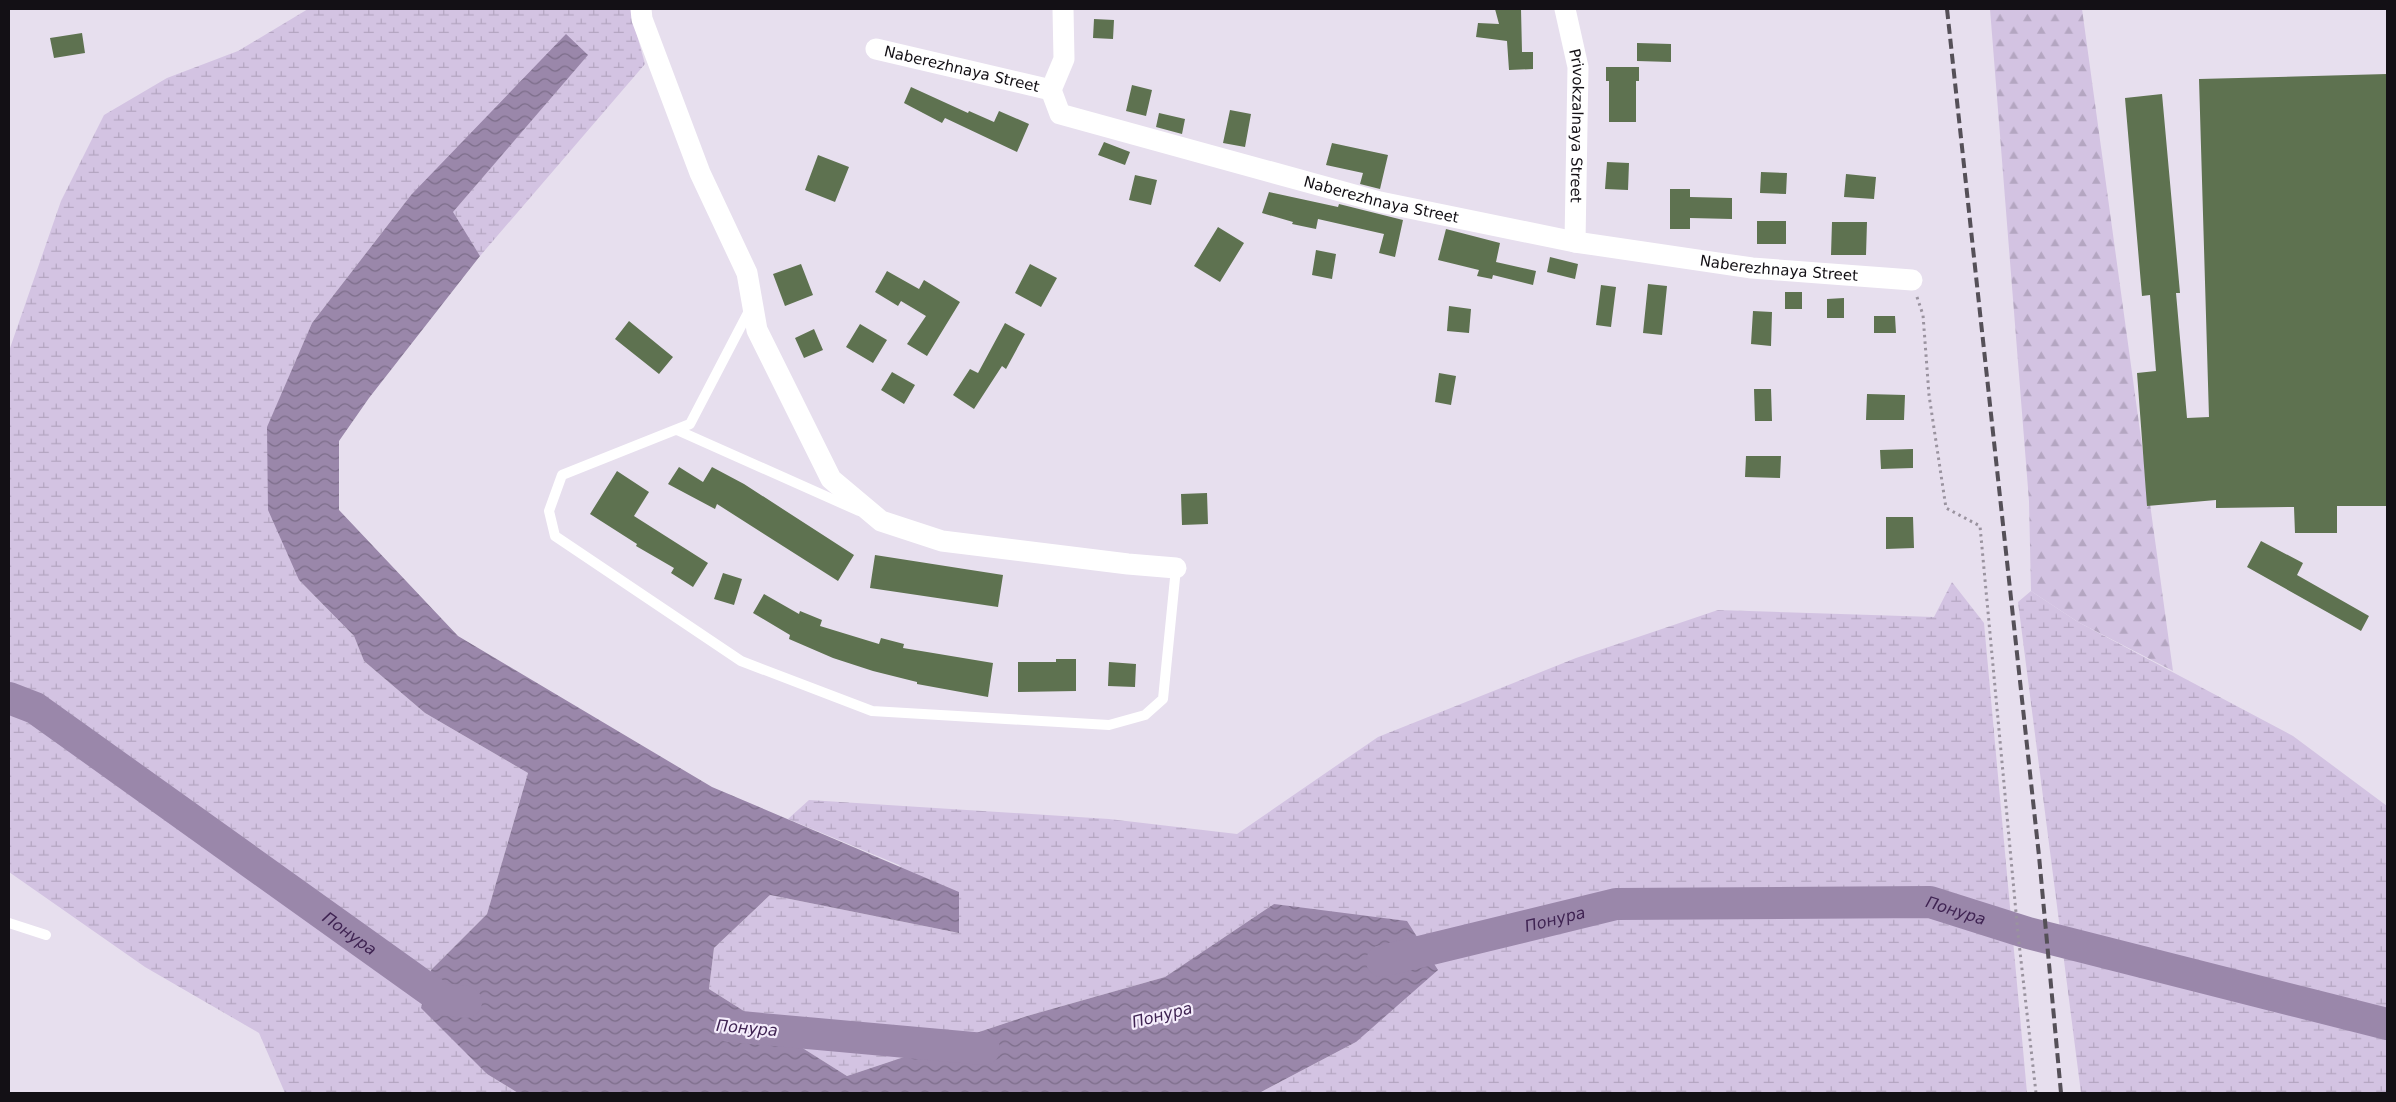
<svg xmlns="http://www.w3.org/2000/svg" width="2396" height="1102" viewBox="0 0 2396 1102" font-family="'DejaVu Sans',sans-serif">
<defs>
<pattern id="forest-firs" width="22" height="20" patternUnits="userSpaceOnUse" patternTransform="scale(1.25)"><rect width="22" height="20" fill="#d3c3e2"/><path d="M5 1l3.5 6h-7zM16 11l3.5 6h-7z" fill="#b4a6c1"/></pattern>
<pattern id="wetland-marsh" width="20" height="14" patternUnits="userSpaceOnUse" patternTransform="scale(1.25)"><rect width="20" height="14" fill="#d3c3e2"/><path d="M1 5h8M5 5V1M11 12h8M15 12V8" fill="none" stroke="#b4a6c1"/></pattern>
<pattern id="water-waves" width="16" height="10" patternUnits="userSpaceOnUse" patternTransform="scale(1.25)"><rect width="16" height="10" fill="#9a87aa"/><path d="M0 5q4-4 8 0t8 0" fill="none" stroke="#7c6d89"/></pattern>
</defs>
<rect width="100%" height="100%" fill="#e7dfee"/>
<path fill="url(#forest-firs)" d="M1990,9H2082L2173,671L2078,622L2031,591L2029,501Z"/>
<path fill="url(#wetland-marsh)" d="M308,9H633L634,24L645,64L480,256L452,213L587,55L411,195L312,323L267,428L299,580L354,636L364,661L425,713L528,773L487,914L431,970L487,1074L518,1093H285L259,1033L145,967L9,872V351L61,201L104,115L167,78L238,51Z
M1952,582L1984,623L2027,1093H1259L1356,1042L1274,904L1165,977L1027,1016L847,1076L709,989L714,948L770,895L959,933L899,865L788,819L809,800L1109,819L1237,834L1378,737L1576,658L1718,610L1934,617Z
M2031,591L2078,622L2293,736L2387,806V1093H2081L2018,602Z"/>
<path fill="url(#water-waves)" d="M566,34L588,55L453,212L480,256L369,398L339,441V510L458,636L712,787L959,892V933L770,895L714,948L709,989L847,1076L1027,1016L1165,977L1274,904L1407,921L1438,970L1356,1042L1259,1093H518L487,1074L421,1008L431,970L487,914L528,773L425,713L364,661L354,636L299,580L268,510L267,427L312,323L411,195Z"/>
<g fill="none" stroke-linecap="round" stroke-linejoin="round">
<g stroke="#9a87aa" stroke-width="32">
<path id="s1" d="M9,698L35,708L442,999L466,1002"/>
<path id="s2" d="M1382,961L1616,904L1930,902L2028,933L2387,1024"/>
<path d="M729,1026L984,1049"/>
</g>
</g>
<path fill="#5e7250" d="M1495,9H1521L1522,52H1533V69L1509,70L1507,41L1476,37L1478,23L1499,24Z
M1094,19L1114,20L1113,39L1093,38Z
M82,33L85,53L54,58L50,38Z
M1637,43L1671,44V62L1637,61Z
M1606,67H1639V81H1636V122H1609V81H1606Z
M2387,74V506H2337V533H2295L2294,507L2216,508V500L2147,506L2137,373L2156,371L2150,295L2142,296L2125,98L2162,94L2180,293H2176L2187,418L2209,417L2199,79Z
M1132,85L1152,90L1146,116L1126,111Z
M911,87L968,113L969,111L994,122L999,111L1029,124L1017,152L945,118L942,123L904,103Z
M1230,110L1251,114L1245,147L1223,143Z
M1159,113L1185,119L1182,134L1156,127Z
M1104,142L1130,152L1125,165L1098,155Z
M1332,143L1388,155L1380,189L1360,184L1363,173L1326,165Z
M818,155L849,167L835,202L805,190Z
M1607,162L1629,163L1628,190L1605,189Z
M1761,172L1787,173L1786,194L1760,193Z
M1846,174L1876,177L1874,199L1844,197Z
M1135,175L1157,180L1151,205L1129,200Z
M1670,189H1690V197L1732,198V219L1690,218V229H1670Z
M1269,192L1338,207L1339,204L1403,220L1395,257L1379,253L1384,234L1318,219L1316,229L1292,224L1293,222L1262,213Z
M1757,221H1786V244H1757Z
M1832,222H1867L1866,255H1831Z
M1218,227L1244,243L1220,282L1194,266Z
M1446,229L1500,243L1496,262L1536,271L1533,285L1493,275L1492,279L1477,276L1479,270L1438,260Z
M1316,250L1336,254L1332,279L1312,275Z
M1550,257L1578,264L1575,279L1547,272Z
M801,264L813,295L785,306L773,274Z
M1030,264L1057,278L1041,307L1015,293Z
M887,271L919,289L924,280L960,302L927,356L907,344L926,316L901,301L898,306L875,292Z
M1648,284L1667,286L1662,335L1643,333Z
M1601,285L1616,287L1611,327L1596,325Z
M1785,292H1802V309H1785Z
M1844,298V318H1827V299Z
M1449,306L1471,309L1469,333L1447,331Z
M1753,311L1772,312L1771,346L1751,344Z
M1874,316H1895L1896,333H1874Z
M629,321L673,357L659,374L615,339Z
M1005,323L1025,334L1006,369L1002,366L974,409L953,395L970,369L978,373Z
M860,324L887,340L873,363L846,347Z
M814,329L823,350L804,358L795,338Z
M892,372L915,385L904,404L881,390Z
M1439,373L1456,376L1451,405L1435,402Z
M1754,389H1771L1772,421H1755Z
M1867,394L1905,395L1904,420H1866Z
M1913,449V468L1881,469L1880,450Z
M1746,456H1781L1780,478L1745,477Z
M679,467L703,482L712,467L744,484L854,555L838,581L717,504L715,509L668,484Z
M617,471L649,492L634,516L708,563L693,587L671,573L674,568L636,546L637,544L590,514Z
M1207,493L1208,524L1182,525L1181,494Z
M1886,517H1913L1914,548L1886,549Z
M2261,541L2303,563L2297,575L2369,616L2361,631L2247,567Z
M875,555L1003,575L998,607L870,588Z
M723,573L742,579L734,605L714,599Z
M764,594L799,614L800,611L822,620L820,626L879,644L881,638L904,644L903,648L993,663L988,697L917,684V682L873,671L833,658L789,639L790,635L753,613Z
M1056,659H1076V691L1018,692V662H1056Z
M1109,662L1136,664L1135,687L1108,686Z"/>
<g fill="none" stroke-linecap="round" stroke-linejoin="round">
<path stroke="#9a939f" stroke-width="3" stroke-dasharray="2.5 4" stroke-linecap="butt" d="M1917,297L1923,315L1929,395L1946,508L1980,526L2018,934L2036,1093"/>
<path stroke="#fff" stroke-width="10" d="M751,307L690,424L562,475L549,511L555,536L741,661L872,711L1109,725L1145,715L1163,699L1176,568
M677,430L859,511
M9,923L46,935"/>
<g stroke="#fff" stroke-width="21">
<path d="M641,9L642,19L700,173L747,273L757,330L831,479L881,521L942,541L1128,564L1176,568"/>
<path id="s3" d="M1565,9L1578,67L1575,242"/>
<path id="s4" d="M876,49L1051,90L1060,114L1380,202L1575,242L1752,268L1912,280"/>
<path d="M1051,90L1064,59L1063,9"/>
</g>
<path stroke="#555058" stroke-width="4" stroke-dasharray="10 5" stroke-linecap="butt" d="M1947,9L2039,856L2061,1093"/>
</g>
<g text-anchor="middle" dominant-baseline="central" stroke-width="4.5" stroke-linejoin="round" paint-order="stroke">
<g font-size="15" fill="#131015" stroke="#f4ecfb">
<text stroke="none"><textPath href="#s4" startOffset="88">Naberezhnaya Street</textPath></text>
<text stroke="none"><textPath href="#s3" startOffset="118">Privokzalnaya Street</textPath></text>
<text stroke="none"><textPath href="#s4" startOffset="538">Naberezhnaya Street</textPath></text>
<text stroke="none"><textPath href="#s4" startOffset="942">Naberezhnaya Street</textPath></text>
</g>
<g font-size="16" font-style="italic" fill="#3f2352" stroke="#f4ecfb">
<text stroke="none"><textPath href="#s2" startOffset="582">Понура</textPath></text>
<text stroke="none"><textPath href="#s2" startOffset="178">Понура</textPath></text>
<text stroke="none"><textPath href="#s1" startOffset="415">Понура</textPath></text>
<text transform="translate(1162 1015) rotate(-14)">Понура</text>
<text transform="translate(747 1028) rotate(5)">Понура</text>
</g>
</g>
<rect width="2396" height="1102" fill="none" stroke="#131015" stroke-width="20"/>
</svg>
